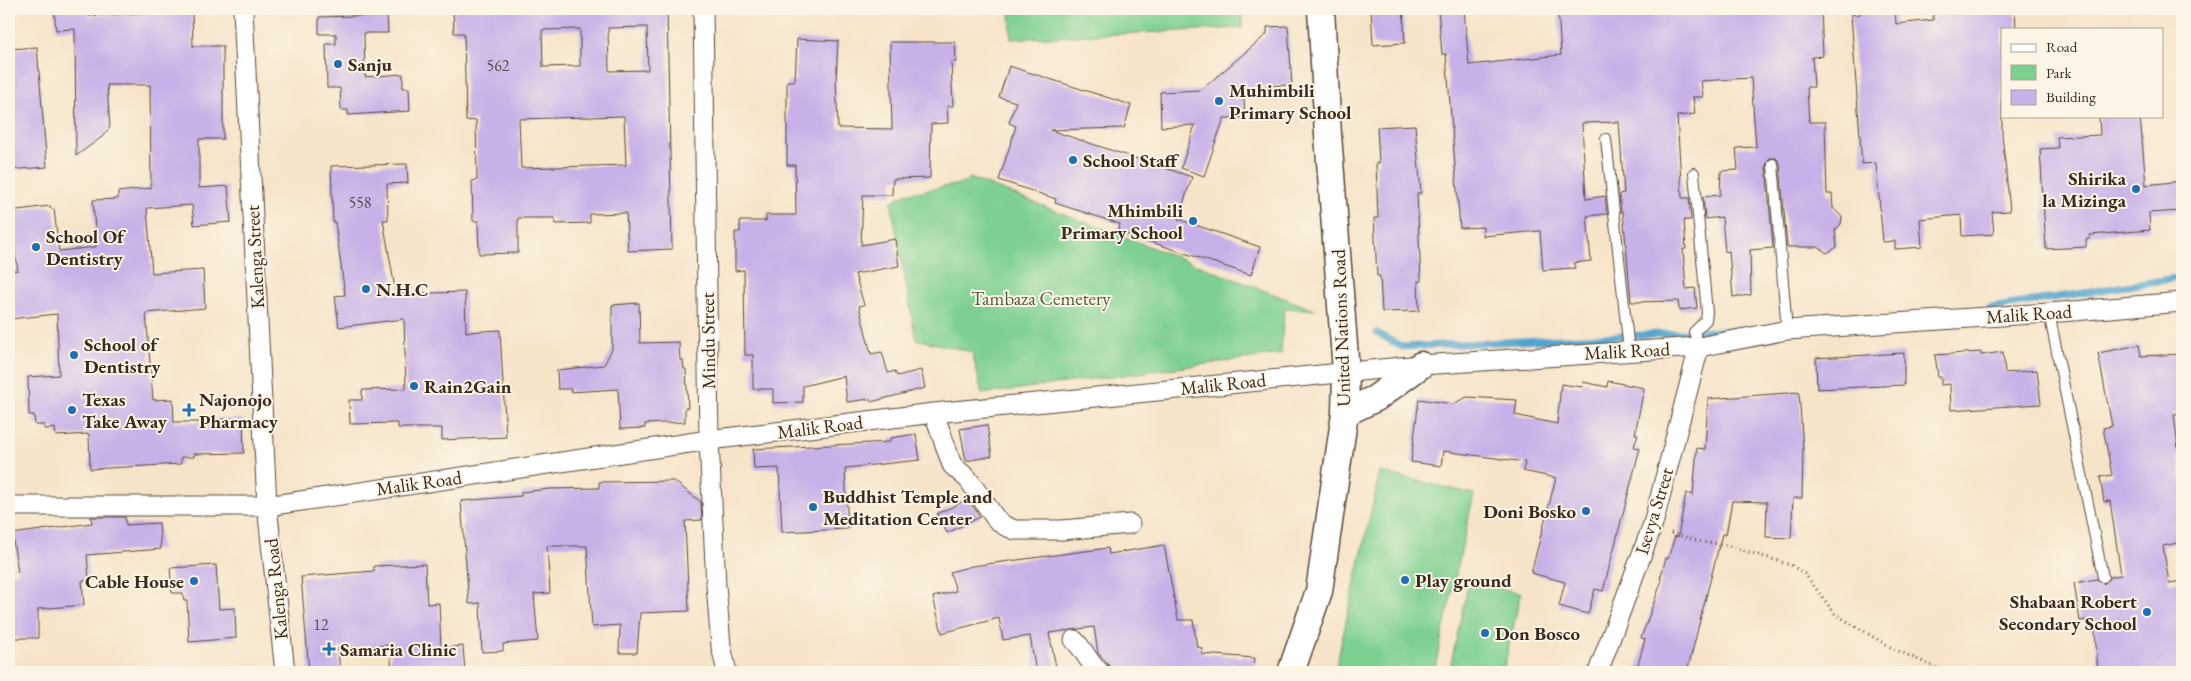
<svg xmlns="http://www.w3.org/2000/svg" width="2191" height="681" viewBox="0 0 2191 681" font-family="'EB Garamond',serif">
<rect width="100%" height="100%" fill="#fcf5e5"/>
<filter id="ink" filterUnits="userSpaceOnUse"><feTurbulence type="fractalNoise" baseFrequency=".02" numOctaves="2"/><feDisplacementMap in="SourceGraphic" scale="10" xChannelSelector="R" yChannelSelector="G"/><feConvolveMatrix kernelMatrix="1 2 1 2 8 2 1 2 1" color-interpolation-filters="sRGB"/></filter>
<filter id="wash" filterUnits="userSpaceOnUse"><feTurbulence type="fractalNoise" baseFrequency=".0096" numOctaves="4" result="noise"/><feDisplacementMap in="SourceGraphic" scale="20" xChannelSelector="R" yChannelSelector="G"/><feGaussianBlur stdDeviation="1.12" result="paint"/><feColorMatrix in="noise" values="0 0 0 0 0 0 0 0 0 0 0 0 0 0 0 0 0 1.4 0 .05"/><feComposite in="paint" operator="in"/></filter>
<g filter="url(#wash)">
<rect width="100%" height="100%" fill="#f6e4c9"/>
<path fill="#7ed091" stroke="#5c7d58" d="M1010,9H1242V28L1011,39Z
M970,178L1315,310L1284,308L1281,354L982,394L972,352L916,339L891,202L905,194L964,183Z
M1380,472L1474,494L1434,672H1361L1336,666Z
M1469,581L1521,593L1503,672H1449Z"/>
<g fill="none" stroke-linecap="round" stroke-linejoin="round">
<path stroke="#53a4cd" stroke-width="7" d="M1990,308L2182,277
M1377,333L1402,347L1741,330"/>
</g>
<g id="blocks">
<path fill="#c7b1e8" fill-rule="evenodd" d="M54,9H88L89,16L157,12V9H192L193,46H223V139H199V188L228,186L231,222L194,225L192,205L147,208L152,273L203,270L205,308L146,313L153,400L173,399L174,422H218V419H243L244,453L194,454V457H181V464L90,469L89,434L56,436L55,428L44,429V425H35L34,415H29L28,377L59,375L57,314L9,319V271L18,270L9,224V211L50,206L51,209H54L59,251L96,247L93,200L118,199V192L151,188L150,85H107L110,127L102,137L76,156L75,29L56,30Z
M453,9H667L672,249L628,251L626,213L590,214V223L555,224L554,218H518V253L479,254L478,221H473L472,181L477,180L476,120L466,121L464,33H454ZM647,27L648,70L609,71L608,28ZM580,29V66L543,67L542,30ZM624,116L626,165L521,168L519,119Z
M1371,9H1403L1405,43L1373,45Z
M1438,9H1464L1469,65L1561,55L1558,9H1821L1823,56L1812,57L1814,87H1807L1809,122H1825L1827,194H1832L1833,208L1842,217L1841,224L1835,230L1837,247L1827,253L1818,247H1787L1780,163L1776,158H1770L1766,165L1773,248L1750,250L1751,295L1733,297L1729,251L1725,252L1722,217L1705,219L1703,197L1720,195L1721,171L1738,170L1736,148L1756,147L1751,78L1701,81L1703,97H1693L1695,114L1677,116L1682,198H1689L1691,220H1684L1686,249H1683L1686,289L1695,288L1697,308L1679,310L1678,301L1631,302L1623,212H1621L1619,194L1624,193L1619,122L1582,123L1586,199L1605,196L1607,214L1587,216L1591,261L1574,263L1575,268L1543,270L1540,231L1483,236V227L1460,228L1446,54H1442Z
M1860,9H1895L1896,24L1933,20V9H2015L2016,29H2002V134L2010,211L1992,212L1994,234L1962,236L1961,215L1920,219L1922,247L1895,249V241L1883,242L1876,163L1862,164L1851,15L1860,14Z
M387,15L388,33H364L365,77L403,74V88H409L410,111L348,115V110H341L340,88H327L326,44H336V34H319V17Z
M1288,26L1292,85L1262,86L1244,99L1245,118H1224L1204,176L1181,168L1195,125L1161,127L1160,92L1201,90L1267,34V27Z
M797,39L838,41L836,81L838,128L892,129L890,42H955L956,62H951L953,106H947L948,123L931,124L930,178L893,179L892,195H863L861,245L895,239L899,266L855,274L864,305L859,306L871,354L882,352L888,373L895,371L897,376L921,370L925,388L871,402L870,399L847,402L844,376L803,386V402L773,403V389H753V355H745L744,270L735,271V232H740V221H766V215H796L795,165H787V81H795Z
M37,47L47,167L9,170V49Z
M1009,66L1131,105L1124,128L1050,130L1192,177L1178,219L1260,247L1251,275L1118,231L1120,224L1055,203L1056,199L999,180L1016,126L1009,123L1016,102L999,97Z
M2099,116H2140L2146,185L2182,181V211L2149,213L2150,230L2090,235V239H2086V247L2046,249L2040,149L2058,148L2057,137L2100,135Z
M1415,125L1421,193H1417L1421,281H1418L1419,311L1382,312L1380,276H1377L1374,218H1378L1376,163H1379L1377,127Z
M407,164L408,183L387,184L388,220H383L396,294L465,292L466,332L500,330L506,437L442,440V428H398V423L350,424L349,400H362V390L406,389L404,319L339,327L335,296L345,295L335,222H333L331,166Z
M639,303L640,343L679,342L680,360H683L684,369H686L688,408H685V422L645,424V428L620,429L618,389L571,392V389H558L557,370L604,365L612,349V305Z
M2139,345L2141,356L2182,354V413L2174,414L2182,482V542L2163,546L2169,583L2182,581V672H2098L2094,619L2080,621L2074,583L2097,579L2104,584L2110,577L2121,575L2110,501L2104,502L2100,477L2112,475L2103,428L2112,426L2098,353Z
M1981,352V355L2003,352L2005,373L2037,370L2041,404L1951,410L1950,384L1941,385V377H1938L1935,355Z
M1904,353V385L1817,389L1816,358Z
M1608,381L1644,388L1635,434H1638L1634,447L1640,448L1603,591L1595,589L1588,614L1559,606L1565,582L1531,573L1556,478L1523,471L1525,462L1443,451L1441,466L1411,462L1419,399L1453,404L1467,397L1517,400L1515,415L1557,424L1561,384L1582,387L1583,382L1607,387Z
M1799,392L1803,449L1802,498H1793L1791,538L1766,537L1767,502L1732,501L1726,535L1722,534L1687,672H1636L1645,639L1641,638L1662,580L1660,579L1666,558L1668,559L1675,536L1678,537L1686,493L1693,495L1697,448L1705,449L1708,399Z
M987,425L992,456L966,461L960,429Z
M916,434L920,460L845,468L848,529L782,532L779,468L754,469L753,449L890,442V438Z
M674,481L701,502L702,520L685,521L689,611L640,613L637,653H619L620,625L592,627L587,546H547L550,593L534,594L538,641L503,644V651L482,652L480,603L469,604L461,501L521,496V492L550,489L599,488V482Z
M968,499L980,517L947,533L937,514Z
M91,517H125L126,525L159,523L161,549L87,555L89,580L82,581L84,605L38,609V638H9V573L18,572L12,534L92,523Z
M1164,545L1178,620H1193L1197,647L1202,648V654L1255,658L1254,672H1153L1154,668L1111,672L1108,664L1098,653L1094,627L1049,633L1057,672H1036L1030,636L1003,640L999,618L942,633L933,597L956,591L950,572L972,566L1108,548L1109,554Z
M425,564L427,604L439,603L441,648L463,646L465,672H392L390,645L338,648L340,672H309L301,577L374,571V566Z
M216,565L219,609L235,608L236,638L189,642L187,601H184L183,593H172L170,568Z"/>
</g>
</g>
<g filter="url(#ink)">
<use href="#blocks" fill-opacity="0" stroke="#574638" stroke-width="1"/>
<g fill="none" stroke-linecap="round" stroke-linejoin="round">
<g stroke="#574638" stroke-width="12">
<path id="lane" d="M1606,139L1629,351
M1773,164L1787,330
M1694,173L1707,312L1706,320L1694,332L1699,347
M2049,313L2103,577"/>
</g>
<g stroke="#574638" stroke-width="21">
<path id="street" d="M243,9L267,506L285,672
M703,9L709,440L716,585L721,646L727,672
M934,413L952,465L968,479L996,519L1005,526L1015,530H1062L1130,524
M9,506H267L709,440L934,413L1421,365L1699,347L1787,330L2049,313L2182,302
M1074,640C1085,650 1088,663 1100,672
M1598,672L1653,524L1699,347"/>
</g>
<g stroke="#574638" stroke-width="29">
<path id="secondary" d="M1345,413L1376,398L1421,365
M1291,672L1319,591L1345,413L1346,371L1328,135L1321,9"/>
</g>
<path stroke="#574638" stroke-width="3" stroke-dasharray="1 4" stroke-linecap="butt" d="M1671,533L1702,542L1726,545L1791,565L1805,574L1835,614L1892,648L1946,672"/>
<use href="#lane" stroke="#fff" stroke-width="10"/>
<use href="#street" stroke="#fff" stroke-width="19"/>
<use href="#secondary" stroke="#fff" stroke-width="26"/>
</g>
</g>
<g fill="#1f6fb2" stroke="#fcf5e5" stroke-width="2">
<circle cx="338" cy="64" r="5"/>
<circle cx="1219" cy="101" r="5"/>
<circle cx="1073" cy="160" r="5"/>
<circle cx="2136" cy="189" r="5"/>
<circle cx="1193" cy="221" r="5"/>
<circle cx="36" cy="247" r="5"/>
<circle cx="366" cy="289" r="5"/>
<circle cx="74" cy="355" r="5"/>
<circle cx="414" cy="386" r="5"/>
<circle cx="72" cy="410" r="5"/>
<path d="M186.5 402.5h5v5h5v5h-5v5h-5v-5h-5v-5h5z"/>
<circle cx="813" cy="507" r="5"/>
<circle cx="1586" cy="511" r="5"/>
<circle cx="1405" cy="580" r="5"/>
<circle cx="194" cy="581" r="5"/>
<circle cx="2147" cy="612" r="5"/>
<circle cx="1485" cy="633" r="5"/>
<path d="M326.5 641.5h5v5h5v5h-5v5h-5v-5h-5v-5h5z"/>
</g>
<g text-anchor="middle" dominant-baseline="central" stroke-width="4" stroke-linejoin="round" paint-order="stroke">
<g font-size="16" fill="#5e4c50">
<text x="498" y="65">562</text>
<text x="360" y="202">558</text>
<text x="321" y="624">12</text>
</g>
<g font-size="19" font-weight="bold" fill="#3b2a1e" stroke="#fcf5e5" text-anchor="start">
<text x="348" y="64">Sanju</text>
<text x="1229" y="90">Muhimbili<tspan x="1229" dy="22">Primary School</tspan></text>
<text x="1083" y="160">School Staff</text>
<text x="2126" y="178" text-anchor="end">Shirika<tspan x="2126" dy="22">la Mizinga</tspan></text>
<text x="1183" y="210" text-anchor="end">Mhimbili<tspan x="1183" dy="22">Primary School</tspan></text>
<text x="46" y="236">School Of<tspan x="46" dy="22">Dentistry</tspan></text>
<text x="376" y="289">N.H.C</text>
<text x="84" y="344">School of<tspan x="84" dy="22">Dentistry</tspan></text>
<text x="424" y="386">Rain2Gain</text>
<text x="82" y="399">Texas<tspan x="82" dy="22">Take Away</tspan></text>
<text x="199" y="399">Najonojo<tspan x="199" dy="22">Pharmacy</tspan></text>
<text x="823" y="496">Buddhist Temple and<tspan x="823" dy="22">Meditation Center</tspan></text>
<text x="1576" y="511" text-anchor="end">Doni Bosko</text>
<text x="1415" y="580">Play ground</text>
<text x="184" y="581" text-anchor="end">Cable House</text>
<text x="2137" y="601" text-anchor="end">Shabaan Robert<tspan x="2137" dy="22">Secondary School</tspan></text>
<text x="1495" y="633">Don Bosco</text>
<text x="340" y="649">Samaria Clinic</text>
</g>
<g font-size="19" fill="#3b2a1e" stroke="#fcf5e5">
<text transform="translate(255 257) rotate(-93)">Kalenga Street</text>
<text transform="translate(2029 314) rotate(-4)">Malik Road</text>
<text transform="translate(1341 328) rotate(-92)">United Nations Road</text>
<text transform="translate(708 341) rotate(-91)">Mindu Street</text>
<text transform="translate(1627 351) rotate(-3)">Malik Road</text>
<text transform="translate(1223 384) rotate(-6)">Malik Road</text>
<text transform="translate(820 427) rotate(-7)">Malik Road</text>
<text transform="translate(419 483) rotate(-8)">Malik Road</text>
<text transform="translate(1654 511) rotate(-73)">Isevya Street</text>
<text transform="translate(276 589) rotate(-96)">Kalenga Road</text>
</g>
<g font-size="19" fill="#4f5c40" stroke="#fcf5e5">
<text x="1041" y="298">Tambaza Cemetery</text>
</g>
</g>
<rect width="2191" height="681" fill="none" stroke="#fcf5e5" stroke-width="30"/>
<rect x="2001" y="28" width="162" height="90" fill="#fcf5e5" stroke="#afa495"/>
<rect x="2011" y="44" width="25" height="8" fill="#ffffff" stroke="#afa495"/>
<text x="2046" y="52" font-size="15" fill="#3b2a1e">Road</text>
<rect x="2011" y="65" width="25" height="15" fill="#7ed091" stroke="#afa495"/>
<text x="2046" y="78" font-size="15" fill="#3b2a1e">Park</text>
<rect x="2011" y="90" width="25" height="15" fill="#c7b1e8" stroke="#afa495"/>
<text x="2046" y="102" font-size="15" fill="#3b2a1e">Building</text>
</svg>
